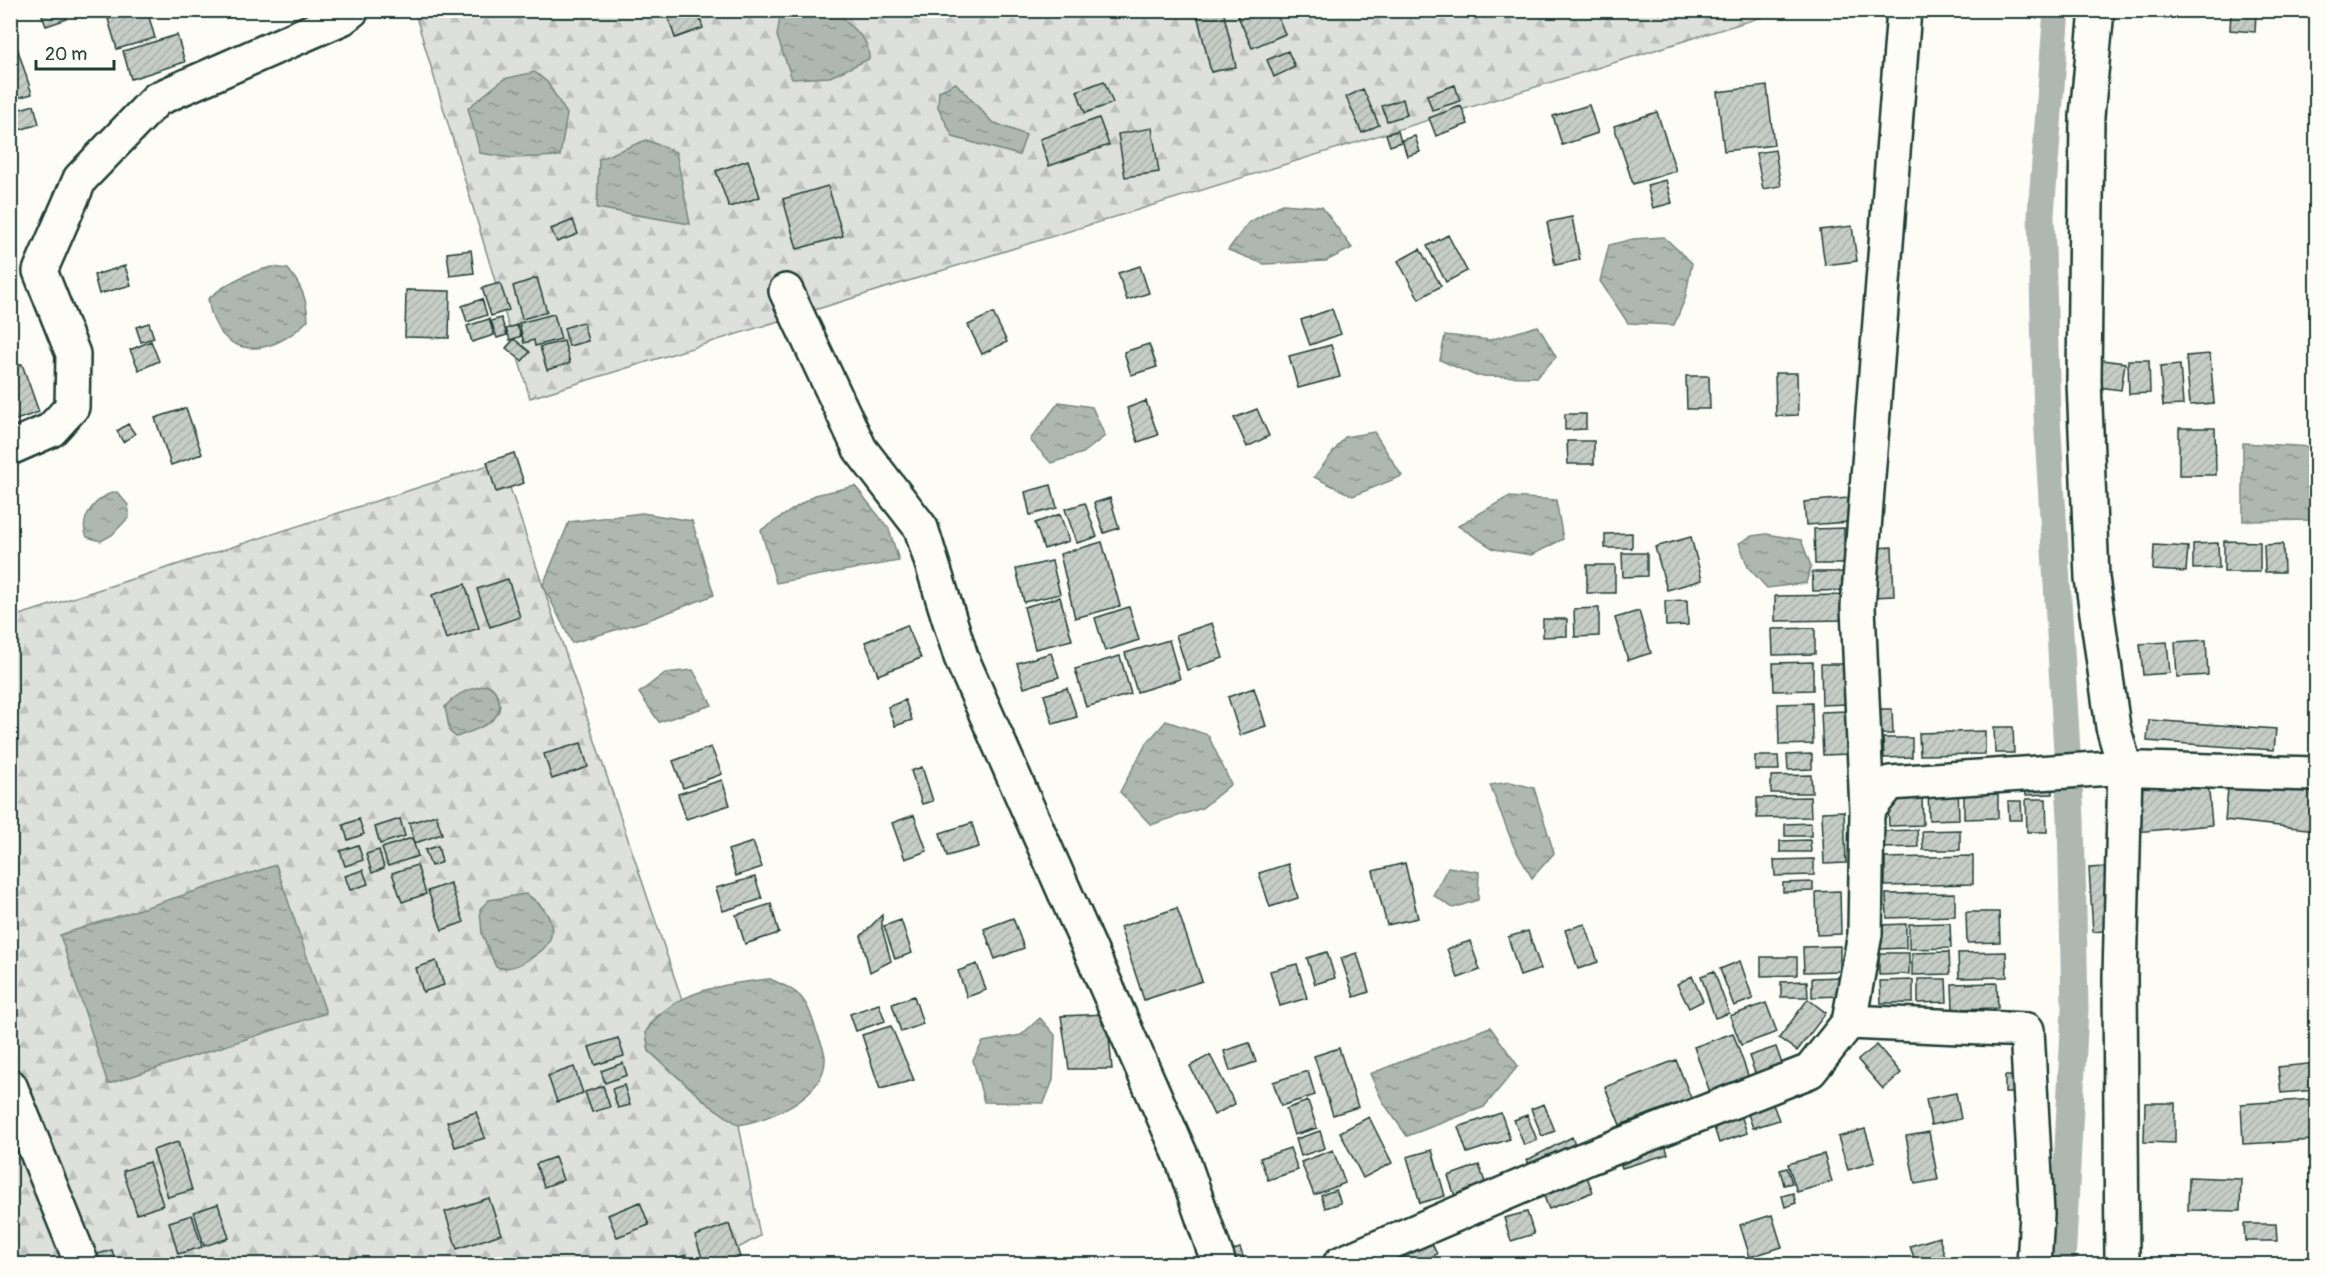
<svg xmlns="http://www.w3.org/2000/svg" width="2327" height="1275" viewBox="0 0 2327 1275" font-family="Pangolin,sans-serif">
<defs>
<pattern id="forest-firs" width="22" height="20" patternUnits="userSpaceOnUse" patternTransform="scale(1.5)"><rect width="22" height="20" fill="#dde0db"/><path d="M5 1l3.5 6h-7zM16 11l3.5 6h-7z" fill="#bdc1bd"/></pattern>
<pattern id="water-ripples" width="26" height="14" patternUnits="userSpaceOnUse" patternTransform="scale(1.5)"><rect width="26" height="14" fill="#aeb8b1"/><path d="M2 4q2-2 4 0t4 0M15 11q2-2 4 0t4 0" fill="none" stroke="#8d9791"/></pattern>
<pattern id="building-hatch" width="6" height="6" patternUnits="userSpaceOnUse" patternTransform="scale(1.5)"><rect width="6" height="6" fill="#c6cdc7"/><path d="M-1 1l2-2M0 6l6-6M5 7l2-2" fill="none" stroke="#aab1ac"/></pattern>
</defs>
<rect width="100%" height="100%" fill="#fdfcf7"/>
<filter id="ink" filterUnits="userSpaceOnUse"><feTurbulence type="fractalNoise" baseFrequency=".0167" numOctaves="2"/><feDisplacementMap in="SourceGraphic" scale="12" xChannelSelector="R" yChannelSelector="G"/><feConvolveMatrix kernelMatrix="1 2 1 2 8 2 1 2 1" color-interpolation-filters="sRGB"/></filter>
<g filter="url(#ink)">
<path fill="url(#forest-firs)" stroke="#7e8e88" stroke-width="1.5" d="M414,10L1781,11L530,398Z
M501,461L682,1000L654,1018L646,1032L649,1051L708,1104L739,1125L760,1236L709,1264H11L10,618Z"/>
<path fill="url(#water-ripples)" stroke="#75877f" stroke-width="1.5" d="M781,11H839C848,32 869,31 869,59L830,77L792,79L777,36Z
M535,72L547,82L567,114L560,156L512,158L480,153L468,108L504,79Z
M956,83L992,122L1026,135L1019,155L953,137L938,107L939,91Z
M646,140L676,152L690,224L597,208L599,159Z
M1282,204L1322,207L1352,248L1326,261L1264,264L1228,250L1248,223Z
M1664,237L1692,263L1685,299L1674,325L1628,323L1600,281L1609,245L1633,239Z
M272,267L288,269C301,285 307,299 308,320C271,359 217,362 208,299C228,282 247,272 272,267Z
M1538,326L1556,357L1537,377L1476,376L1440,360L1445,335L1490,340Z
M1059,402L1092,407L1105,436L1083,453L1051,463L1030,440Z
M1374,432L1402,476L1353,496L1314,477L1345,437Z
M2243,443L2311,447L2314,520L2243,521Z
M855,486L889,529L899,561L776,583L761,530L815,495Z
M117,492L128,505L129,517L112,535L101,541L87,537C77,519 98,494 117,492Z
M1508,497L1556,500L1563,539L1532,555L1494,549L1458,526Z
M642,513L692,521L714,595L648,620L572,643L543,585L569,522Z
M1766,534L1801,540L1811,566L1806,583L1767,588L1748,567L1739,543L1752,536Z
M693,670L712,705L659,722L639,693L665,673Z
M488,685C495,688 497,694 499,701C505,722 472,731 456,737L450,732L445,707C456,693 471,688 488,685Z
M1166,721L1208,735L1231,784L1202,808L1151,825L1120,792L1146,744Z
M1510,782L1534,788L1554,853L1532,878L1514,847L1490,785Z
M276,865L326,1013L108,1084L60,935Z
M1448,867L1479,872L1478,900L1453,908L1433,895Z
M526,894C554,912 564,939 531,958C521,965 509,970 496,967L482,934L480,909L489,900Z
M770,979C802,993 805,996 816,1030C819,1039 826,1051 825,1060C824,1097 770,1119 739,1125L708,1104L649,1051L646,1032C671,990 726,984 770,979Z
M1040,1018L1055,1035L1053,1080L1044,1103L984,1102L973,1060L983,1042L1021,1035Z
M1490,1027L1518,1066L1484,1107L1407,1136L1383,1102L1370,1074Z"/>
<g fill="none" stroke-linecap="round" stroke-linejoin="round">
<path stroke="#aeb8b1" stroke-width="27" d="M2057,10L2041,214L2047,416L2071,818L2075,1009L2062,1264"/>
</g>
<path fill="url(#building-hatch)" stroke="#1f3d34" stroke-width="1.5" d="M40,10H64L67,19L46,26Z
M136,10H147L155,38L117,49L108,19Z
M666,10H697L703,28L675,38Z
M1213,10H1223L1236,67L1211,72L1197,14Z
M1251,10H1275L1285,34L1252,48L1238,16Z
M2231,12L2256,13L2255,32L2230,30Z
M177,35L185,62L131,79L123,51Z
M16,44L32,94L10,100V46Z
M1288,51L1295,67L1274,77L1267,60Z
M1104,81L1113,103L1085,113L1077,91Z
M1455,85L1460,101L1432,110L1427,95Z
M1767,86L1774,145L1724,151L1717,92Z
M1363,89L1379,125L1362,133L1346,97Z
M1403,99L1407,115L1387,121L1382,106Z
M34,105L39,124L10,133V112Z
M1589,105L1598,133L1562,145L1553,116Z
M1461,106L1468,124L1436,136L1429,118Z
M1657,112L1676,171L1633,184L1614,126Z
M1099,118L1109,145L1049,166L1040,139Z
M1152,128L1159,172L1125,177L1118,134Z
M1398,131L1401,142L1390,146L1386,134Z
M1415,136L1420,152L1407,156L1402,140Z
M1775,150L1781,186L1763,189L1756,153Z
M748,160L760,197L729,207L716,171Z
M1666,180L1672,203L1653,208L1647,185Z
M828,186L843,236L797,249L783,199Z
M1572,217L1580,260L1555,265L1547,222Z
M573,220L578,234L557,242L551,229Z
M1852,226L1857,261L1825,265L1820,230Z
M1448,235L1467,271L1446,282L1427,246Z
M1420,249L1441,286L1419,299L1398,261Z
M471,250L474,273L450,276L447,253Z
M125,266L131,285L99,294L94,275Z
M1140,266L1149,293L1127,300L1118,273Z
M537,278L547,312L522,319L513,286Z
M500,283L509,310L491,316L482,288Z
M406,290L450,291L449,338L405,337Z
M482,299L487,315L467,322L462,306Z
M1332,309L1341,334L1310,345L1301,320Z
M993,313L1007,342L982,354L968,325Z
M554,314L561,339L535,346L534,340L524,343L519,323Z
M501,318L507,335L497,338L491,321Z
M489,319L494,335L472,342L467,326Z
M583,322L588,341L569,346L564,328Z
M149,323L154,338L141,342L136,327Z
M517,325L521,336L510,340L506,329Z
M514,339L530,352L522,361L506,348Z
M151,341L159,361L139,370L130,350Z
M564,341L570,363L547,370L540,347Z
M1149,344L1157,367L1131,375L1124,352Z
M1331,345L1340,377L1298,388L1289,356Z
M2210,354L2214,403L2190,405L2186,356Z
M2102,360L2125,363L2121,390L2099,387Z
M2128,360H2149L2150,393L2129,394Z
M22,364L39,412L10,422V368Z
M2180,365L2183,405L2163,406L2160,367Z
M1775,373H1797L1798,415L1776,416Z
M1686,376H1709L1710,409H1687Z
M1146,401L1158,435L1138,442L1127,408Z
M186,408L202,454L171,465L155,418Z
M1257,409L1269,436L1247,447L1234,418Z
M1565,414H1586V429L1565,430Z
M128,424L135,434L123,442L117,431Z
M2179,428H2215L2216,475H2179Z
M1567,441H1594V464H1568Z
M514,453L524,483L496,492L487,462Z
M1051,485L1057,508L1030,515L1025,492Z
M1110,498L1119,528L1104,533L1094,503Z
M1848,498L1849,522L1806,525L1804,502Z
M1085,503L1097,537L1077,543L1065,509Z
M1060,514L1069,541L1044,549L1035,523Z
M1844,528V564H1815L1814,529Z
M1632,533V548H1605V534Z
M1691,537L1702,580L1667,590L1655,547Z
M2224,541L2260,542V572H2224Z
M1102,542L1120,606L1075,618L1060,554Z
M2218,543L2219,568L2193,569V544Z
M2283,544L2284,572H2265L2264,545Z
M2154,545L2188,547L2186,572L2153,570Z
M1892,547L1894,596L1873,597L1872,548Z
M1622,553H1647V576L1623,577Z
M1052,561L1060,594L1024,602L1016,569Z
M1587,565H1615V593H1587Z
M1812,572H1850V590L1813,591Z
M508,579L520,617L490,627L477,589Z
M465,584L479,628L446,639L432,595Z
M1847,595V620L1775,621V596Z
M1060,597L1072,640L1035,649L1024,607Z
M1687,600L1688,625L1666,626L1665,601Z
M1129,607L1139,640L1105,651L1095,618Z
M1599,608V636L1575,637L1574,609Z
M1639,611L1651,653L1628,660L1615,618Z
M1543,619H1567V636L1543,637Z
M1212,623L1223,658L1187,670L1176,635Z
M907,625L921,658L878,675L865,642Z
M1815,628V654L1773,655L1772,629Z
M1169,640L1180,679L1137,692L1125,653Z
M2206,640L2208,675L2177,677L2175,642Z
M2167,642L2170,673L2143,675L2140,644Z
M1051,653L1059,677L1024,688L1017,663Z
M1120,656L1131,694L1086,707L1075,669Z
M1813,662V690L1774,691L1773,663Z
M1821,664H1845L1847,704L1822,705Z
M1067,688L1077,717L1053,724L1044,695Z
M1254,688L1266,726L1240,735L1228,697Z
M905,700L912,720L895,726L888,707Z
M1812,703L1813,744L1779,745L1778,704Z
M1873,709H1892L1893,734H1873Z
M1848,711L1850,754L1823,755L1821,712Z
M2149,720L2276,729L2274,750L2147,741Z
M1994,727H2013L2014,753H1995Z
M1985,731V754L1920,755L1919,733Z
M1883,738H1912V757L1884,758Z
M581,743L588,767L552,779L544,754Z
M711,747L722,774L683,788L673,761Z
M1812,754V769L1788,770L1787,755Z
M1755,756H1778L1779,770H1755Z
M922,767L933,801L922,804L911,771Z
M1811,775L1812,793H1771V776Z
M2229,778L2316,788V830L2225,820Z
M722,780L730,805L686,819L678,794Z
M2208,782L2212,825L2135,832L2132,788Z
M2053,785V794L2026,795L2025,786Z
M1998,786V818L1964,819V787Z
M1958,787L1959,819L1929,820L1928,788Z
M1810,797L1811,817L1757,818V798Z
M1922,797L1923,825L1889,826L1888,798Z
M2026,799H2046L2047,832H2027Z
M2008,801H2021L2022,820H2009Z
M1844,811L1846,863L1824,864L1822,812Z
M436,815L442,834L415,843L409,823Z
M914,815L927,851L905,859L892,823Z
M359,819L364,834L348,840L343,825Z
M400,819L405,836L380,844L375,827Z
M972,823L979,847L947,856L940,833Z
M1811,823V836H1785V824Z
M1917,830L1918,847L1884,848L1883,831Z
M1960,830V850H1923L1922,831Z
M412,838L418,856L388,866L382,848Z
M1810,840L1811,852H1780V841Z
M753,842L762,867L736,876L728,850Z
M358,845L363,860L345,866L340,851Z
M438,846L442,862L431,866L425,850Z
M379,850L384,868L372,873L366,854Z
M1973,856V884L1885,886V858Z
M1814,859V875L1775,876L1774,860Z
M1405,863L1418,918L1387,925L1373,871Z
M1288,864L1298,898L1270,907L1259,873Z
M417,865L426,894L402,902L392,873Z
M2106,867L2111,930L2093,932L2089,868Z
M363,870L368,884L350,890L345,876Z
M755,877L762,899L723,911L716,888Z
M1813,882V891L1783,892V883Z
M450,883L464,922L442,930L428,891Z
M1840,891L1841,934L1817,935L1816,892Z
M1955,893V916L1887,918L1886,894Z
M771,904L779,933L745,944L736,915Z
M1177,908L1202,981L1144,1000L1120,927Z
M1966,912H1999L2000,942L1967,943Z
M882,915V928L891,961L870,972L861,936Z
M1013,918L1024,948L995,959L984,929Z
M901,920L912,953L895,959L884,926Z
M1950,923L1951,948L1909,949V924Z
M1585,924L1598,962L1578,969L1565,930Z
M1906,924V948L1880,949V925Z
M1528,931L1541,969L1520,976L1508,937Z
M1470,941L1480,970L1458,978L1447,949Z
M1840,946V971L1804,972L1803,947Z
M1327,952L1335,978L1315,984L1307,958Z
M1949,952L1950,974L1912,975V953Z
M2006,952L2007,977L1959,978L1958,953Z
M1357,953L1369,992L1354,997L1341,958Z
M1879,953H1909V974L1879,975Z
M1761,957H1797V975L1761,976Z
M436,961L444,985L423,992L416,968Z
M1740,961L1753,999L1734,1006L1720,969Z
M977,964L986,990L967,997L958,971Z
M1297,964L1307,998L1280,1006L1270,971Z
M1714,971L1729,1013L1715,1018L1701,976Z
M1692,976L1703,1001L1689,1008L1677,984Z
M1841,977L1842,996L1812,997V978Z
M1918,979H1946L1947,1002L1918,1003Z
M1913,980V1003H1881L1880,981Z
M1807,981L1808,997H1781V982Z
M1997,983L1998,1008L1953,1009L1952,984Z
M914,996L923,1024L901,1032L892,1004Z
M1808,999L1826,1013L1797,1051L1779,1038Z
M1766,1003L1777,1032L1741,1045L1730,1016Z
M879,1004L885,1021L856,1031L850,1014Z
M1107,1014L1112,1069H1069L1061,1016Z
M891,1026L914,1080L880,1089L862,1035Z
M1733,1033L1750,1081L1711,1095L1694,1047Z
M618,1038L624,1056L595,1065L589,1047Z
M1249,1043L1256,1062L1230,1071L1224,1051Z
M1877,1045L1901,1073L1883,1089L1858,1060Z
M1776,1047L1782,1064L1755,1073L1749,1056Z
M1339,1048L1358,1107L1333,1115L1314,1056Z
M1210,1055L1235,1104L1214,1115L1190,1066Z
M1676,1060L1691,1098L1620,1125L1605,1087Z
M623,1063L627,1075L605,1083L601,1071Z
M2316,1063V1090L2281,1093L2278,1067Z
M574,1067L583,1093L557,1102L548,1076Z
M1308,1071L1315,1095L1281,1106L1273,1082Z
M2005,1076H2025L2026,1093H2005Z
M624,1085L630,1105L618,1108L612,1089Z
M603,1086L610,1107L592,1112L585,1092Z
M1956,1093L1961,1119L1931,1125L1926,1099Z
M2316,1099V1140L2243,1144L2241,1104Z
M1308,1101L1317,1128L1294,1135L1286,1109Z
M1772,1102L1779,1120L1753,1128L1747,1111Z
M2145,1103H2175V1143L2144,1142Z
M1544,1104L1555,1131L1542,1136L1531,1109Z
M476,1112L485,1138L455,1147L447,1122Z
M1501,1113L1510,1139L1467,1153L1458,1127Z
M1527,1115L1537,1140L1524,1145L1514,1120Z
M1741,1115L1747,1133L1719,1143L1713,1124Z
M1369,1117L1392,1163L1363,1178L1340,1132Z
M1865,1129L1875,1162L1848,1170L1838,1137Z
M1320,1131L1325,1148L1301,1156L1296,1139Z
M1929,1132L1938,1180L1915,1184L1906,1136Z
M1572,1137L1578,1151L1534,1174L1527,1160Z
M178,1142L192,1190L168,1197L153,1150Z
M1664,1142L1668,1154L1622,1168L1618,1156Z
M1290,1148L1298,1170L1268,1180L1260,1158Z
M1333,1150L1345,1183L1314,1195L1301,1162Z
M1432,1150L1445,1196L1420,1203L1407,1157Z
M1824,1154L1832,1182L1797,1192L1788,1164Z
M555,1157L563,1180L544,1187L536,1164Z
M149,1162L163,1205L137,1214L123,1171Z
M1479,1165L1487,1188L1456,1199L1448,1176Z
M1787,1168L1792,1183L1784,1185L1780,1170Z
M1585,1172L1593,1192L1549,1209L1541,1189Z
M2189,1177L2241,1179L2240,1211L2188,1210Z
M1336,1190L1341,1203L1325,1208L1321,1195Z
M1793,1193L1796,1203L1785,1207L1782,1196Z
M489,1198L501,1234L457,1249L445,1212Z
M640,1202L649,1225L617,1237L608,1215Z
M218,1204L229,1238L204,1246L194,1212Z
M1527,1212L1534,1234L1511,1241L1504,1218Z
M192,1215L202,1247L178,1254L169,1222Z
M1772,1215L1782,1247L1750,1257L1740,1225Z
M729,1224L740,1257L719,1264H704L695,1236Z
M2244,1224H2276L2277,1241H2245Z
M1428,1235L1437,1254L1414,1264H1395L1390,1253Z
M1939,1237L1947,1264H1916L1910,1246Z
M1240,1248L1246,1264H1224L1220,1255Z
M112,1250L116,1264H93L91,1256Z
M686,1255L689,1264H659Z"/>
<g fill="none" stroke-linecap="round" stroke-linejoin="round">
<g stroke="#1f3d34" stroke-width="38">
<path id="minor" d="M2097,10L2087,116L2084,381L2092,578L2113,727L2125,768L2120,977L2122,1264
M786,291L860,449L921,528L961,657L1182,1158L1219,1264
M10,448L51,430L72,407L73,354L40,271L80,179L157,99L342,18L352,10
M1867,811L1858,607L1904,10
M1849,1022L2027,1030L2037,1214L2034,1264
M10,1086L82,1264
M1340,1264L1585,1159L1810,1071L1849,1022L1865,934L1867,811L1890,783L2111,768L2316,774"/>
</g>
<use href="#minor" stroke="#fdfcf7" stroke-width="33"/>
</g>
</g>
<rect width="2327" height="1275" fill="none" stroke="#fdfcf7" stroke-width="36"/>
<rect x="18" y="18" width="2291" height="1239" fill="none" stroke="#1f3d34" stroke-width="2" filter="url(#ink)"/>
<path d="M36 60v9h78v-9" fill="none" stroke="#1f3d34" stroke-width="3"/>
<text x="45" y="60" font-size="18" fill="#1f3d34" stroke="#fdfcf7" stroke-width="4.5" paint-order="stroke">20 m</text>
</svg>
